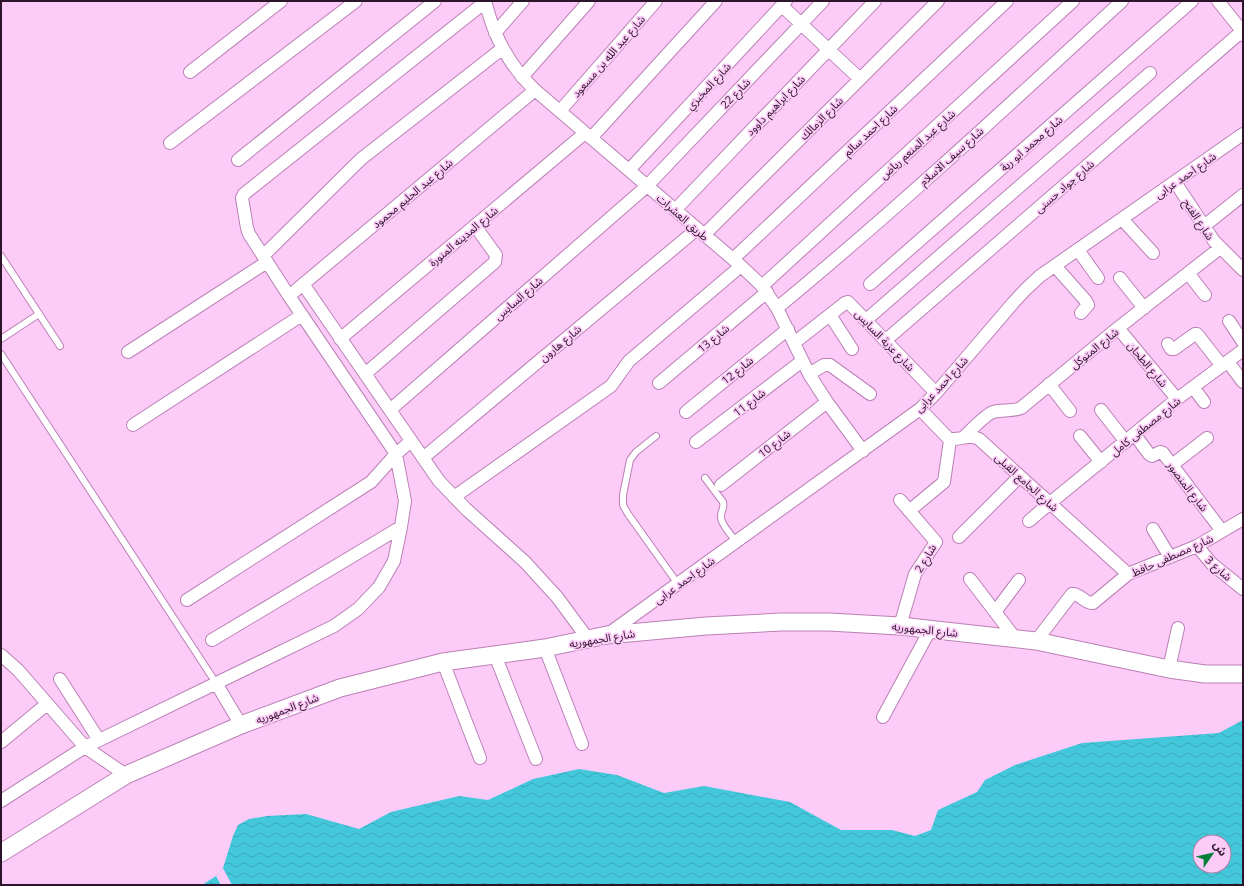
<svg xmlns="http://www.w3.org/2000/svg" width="1244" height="886" viewBox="0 0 1244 886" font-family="'Open Sans','Noto Sans Arabic',sans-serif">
<defs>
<pattern id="water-waves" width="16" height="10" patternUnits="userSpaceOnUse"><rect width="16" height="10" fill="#43c7db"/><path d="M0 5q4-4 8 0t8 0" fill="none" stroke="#3baabc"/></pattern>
</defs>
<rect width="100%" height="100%" fill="#fdcbf8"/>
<path fill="url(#water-waves)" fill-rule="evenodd" d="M1243,720V885H202L216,876L223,868L233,836L238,825L249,819L267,816L306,814L359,829L391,812L459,796L488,800L533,779L579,769L617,775L664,793L704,786L790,802L841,830H892L915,836L931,830L938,810L977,792L985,780L1015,765L1082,743L1219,733ZM1200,842H1224V866H1200Z"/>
<path fill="#fdcbf8" d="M223,868L232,885H221L216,876Z"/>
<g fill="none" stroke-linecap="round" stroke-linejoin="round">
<g stroke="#ba80b6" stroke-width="8">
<path id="lane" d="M1,256L60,346
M1,339L39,314
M1,354L216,683
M656,436L636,452L630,460L623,495V505L628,514L678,584
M705,478L723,502C725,508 720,512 721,518C722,526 732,535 736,542"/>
</g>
<g stroke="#ba80b6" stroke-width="14">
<path id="street" d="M485,1C488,12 491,23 496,34C505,55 518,74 535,90L741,266L762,286L777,308L809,374L827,402L863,451
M1218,1L1238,26L1243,35
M782,6L860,79
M495,33L523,1
M190,72L281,1
M522,77L589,1
M560,111L656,1
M591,138L716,1
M170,143L356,1
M238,160L435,1
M629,170L786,1
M1175,182L1214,241L1243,270
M675,210L875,1
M1122,219L1153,253
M1204,226L1243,195
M704,235L938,1
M1078,250L1098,278
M263,256L361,159L503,48
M733,259L1007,1
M1055,266L1086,301L1088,305L1081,313
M1188,273L1205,295
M1120,278L1144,308
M303,284L439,481L466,509L525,562L557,597L588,639
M870,284L1192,1
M762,286L1073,1
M289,296L535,90
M777,308C896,210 1009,105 1122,1
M830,315L852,349
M866,320L1150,73
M1229,321L1243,342
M1118,328L1177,399
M340,339L585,133
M886,340L1241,32
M794,343L845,303L848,302L936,393
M1168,344L1171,349H1174L1195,334H1197L1222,366
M128,352L267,262
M1228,362L1243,382
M365,374L495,262L496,255L475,226
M809,374L824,365H830L870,394
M659,383L767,292
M1049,384L1070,411
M1193,387L1204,402
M920,409L948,438C958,442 967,433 979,439L1128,574
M390,410L647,186L823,1
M1101,410L1126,442
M686,412L788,329
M133,425L302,315
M1135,435L1149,454L1152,456L1160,452L1163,453L1222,531
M1080,436L1101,462
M964,437C971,430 985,415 993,412C1002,409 1011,412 1021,408L1118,328L1220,248
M696,442L802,361
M423,458L697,229
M1172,465L1207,438
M721,485L827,402
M454,497L611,386L629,361L741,266
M909,511L944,482L950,440
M1029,521L1050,503L1177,399L1243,350
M1153,529L1170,557
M959,537L1020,476
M1197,546L1212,564L1243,589
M970,579L1015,638
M187,600L371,482L396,454L411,441
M995,612L1019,580
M900,626L915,574L936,542L900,500
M608,634L920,409L936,393L1013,303L1026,289L1040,276L1243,134
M212,640L401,527
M1036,641L1072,594C1080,593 1085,604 1093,603L1128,574L1197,546L1243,519
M545,648L582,744
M1,655L18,670L85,747L126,775
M495,655L536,759
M443,662L480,758
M1169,669L1178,628
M60,679L99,740
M216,683L241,725
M883,717L930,630
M1,742L47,704
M1,801L85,747L334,626L358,609L379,587L394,561L401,527L405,501L396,454L289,296L249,234L247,228L242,198L244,194L485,2"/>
</g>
<g stroke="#ba80b6" stroke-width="19">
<path id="secondary" d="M1,853L126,775L241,725L340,688L443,662L545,648L607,635L706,626L781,622H829L900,626L1036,641L1169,669L1205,674H1243"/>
</g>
<use href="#lane" stroke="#fff" stroke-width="6"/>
<use href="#street" stroke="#fff" stroke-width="12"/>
<use href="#secondary" stroke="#fff" stroke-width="17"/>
</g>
<g text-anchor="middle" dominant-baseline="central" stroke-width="3.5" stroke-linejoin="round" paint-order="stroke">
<g font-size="11" fill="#2c152a" stroke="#fdcbf8">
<text transform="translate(608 56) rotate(-49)">شارع عبد الله بن مسعود</text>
<text transform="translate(708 86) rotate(-47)">شارع المخبزي</text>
<text transform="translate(735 93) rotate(-46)">شارع 22</text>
<text transform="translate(775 105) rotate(-46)">شارع ابراهيم داوود</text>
<text transform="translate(821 118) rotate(-45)">شارع الزمالك</text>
<text transform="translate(870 130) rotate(-43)">شارع احمد سالم</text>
<text transform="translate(1031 143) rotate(-41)">شارع محمد ابو رية</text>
<text transform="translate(917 144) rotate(-42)">شارع عبد المنعم رياض</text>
<text transform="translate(951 156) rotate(-42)">شارع سيف الاسلام</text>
<text transform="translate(1185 175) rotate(-35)">شارع احمد عرابى</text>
<text transform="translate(1064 186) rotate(-41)">شارع جواد حسنى</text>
<text transform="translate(412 193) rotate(-40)">شارع عبد الحليم محمود</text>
<text transform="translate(683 217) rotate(41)">طريق العشرات</text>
<text transform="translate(1199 219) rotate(57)">شارع الفتح</text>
<text transform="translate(463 236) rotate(-40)">شارع المدينه المنورة</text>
<text transform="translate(518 298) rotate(-41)">شارع السايس</text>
<text transform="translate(713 338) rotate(-40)">شارع 13</text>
<text transform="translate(885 340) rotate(46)">شارع عزبة السايس</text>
<text transform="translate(560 343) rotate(-40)">شارع هارون</text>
<text transform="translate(1094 348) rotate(-39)">شارع المتوكل</text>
<text transform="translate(1148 364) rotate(50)">شارع الطحان</text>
<text transform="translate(737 370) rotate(-39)">شارع 12</text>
<text transform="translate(941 384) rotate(-47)">شارع احمد عرابى</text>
<text transform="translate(749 402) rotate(-38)">شارع 11</text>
<text transform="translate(1145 426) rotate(-39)">شارع مصطفى كامل</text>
<text transform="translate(774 443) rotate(-38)">شارع 10</text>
<text transform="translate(1027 482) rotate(42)">شارع الجامع القبلى</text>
<text transform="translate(1188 486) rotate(53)">شارع المنصور</text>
<text transform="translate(1172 555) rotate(-24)">شارع مصطفى حافظ</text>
<text transform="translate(925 558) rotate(-59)">شارع 2</text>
<text transform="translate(1219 568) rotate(42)">شارع 3</text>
<text transform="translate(684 580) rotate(-36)">شارع احمد عرابى</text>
<text transform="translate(925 629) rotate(6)">شارع الجمهوريه</text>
<text transform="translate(602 638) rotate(-9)">شارع الجمهوريه</text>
<text transform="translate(287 708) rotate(-21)">شارع الجمهوريه</text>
</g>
</g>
<rect width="1244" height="886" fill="none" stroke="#2c152a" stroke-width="4"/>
<g transform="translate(1212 854) rotate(56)"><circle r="19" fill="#fdcbf8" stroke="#a982a6"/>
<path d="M0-3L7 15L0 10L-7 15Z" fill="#047f37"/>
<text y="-6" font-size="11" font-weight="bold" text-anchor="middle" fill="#2c152a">ش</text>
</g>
</svg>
